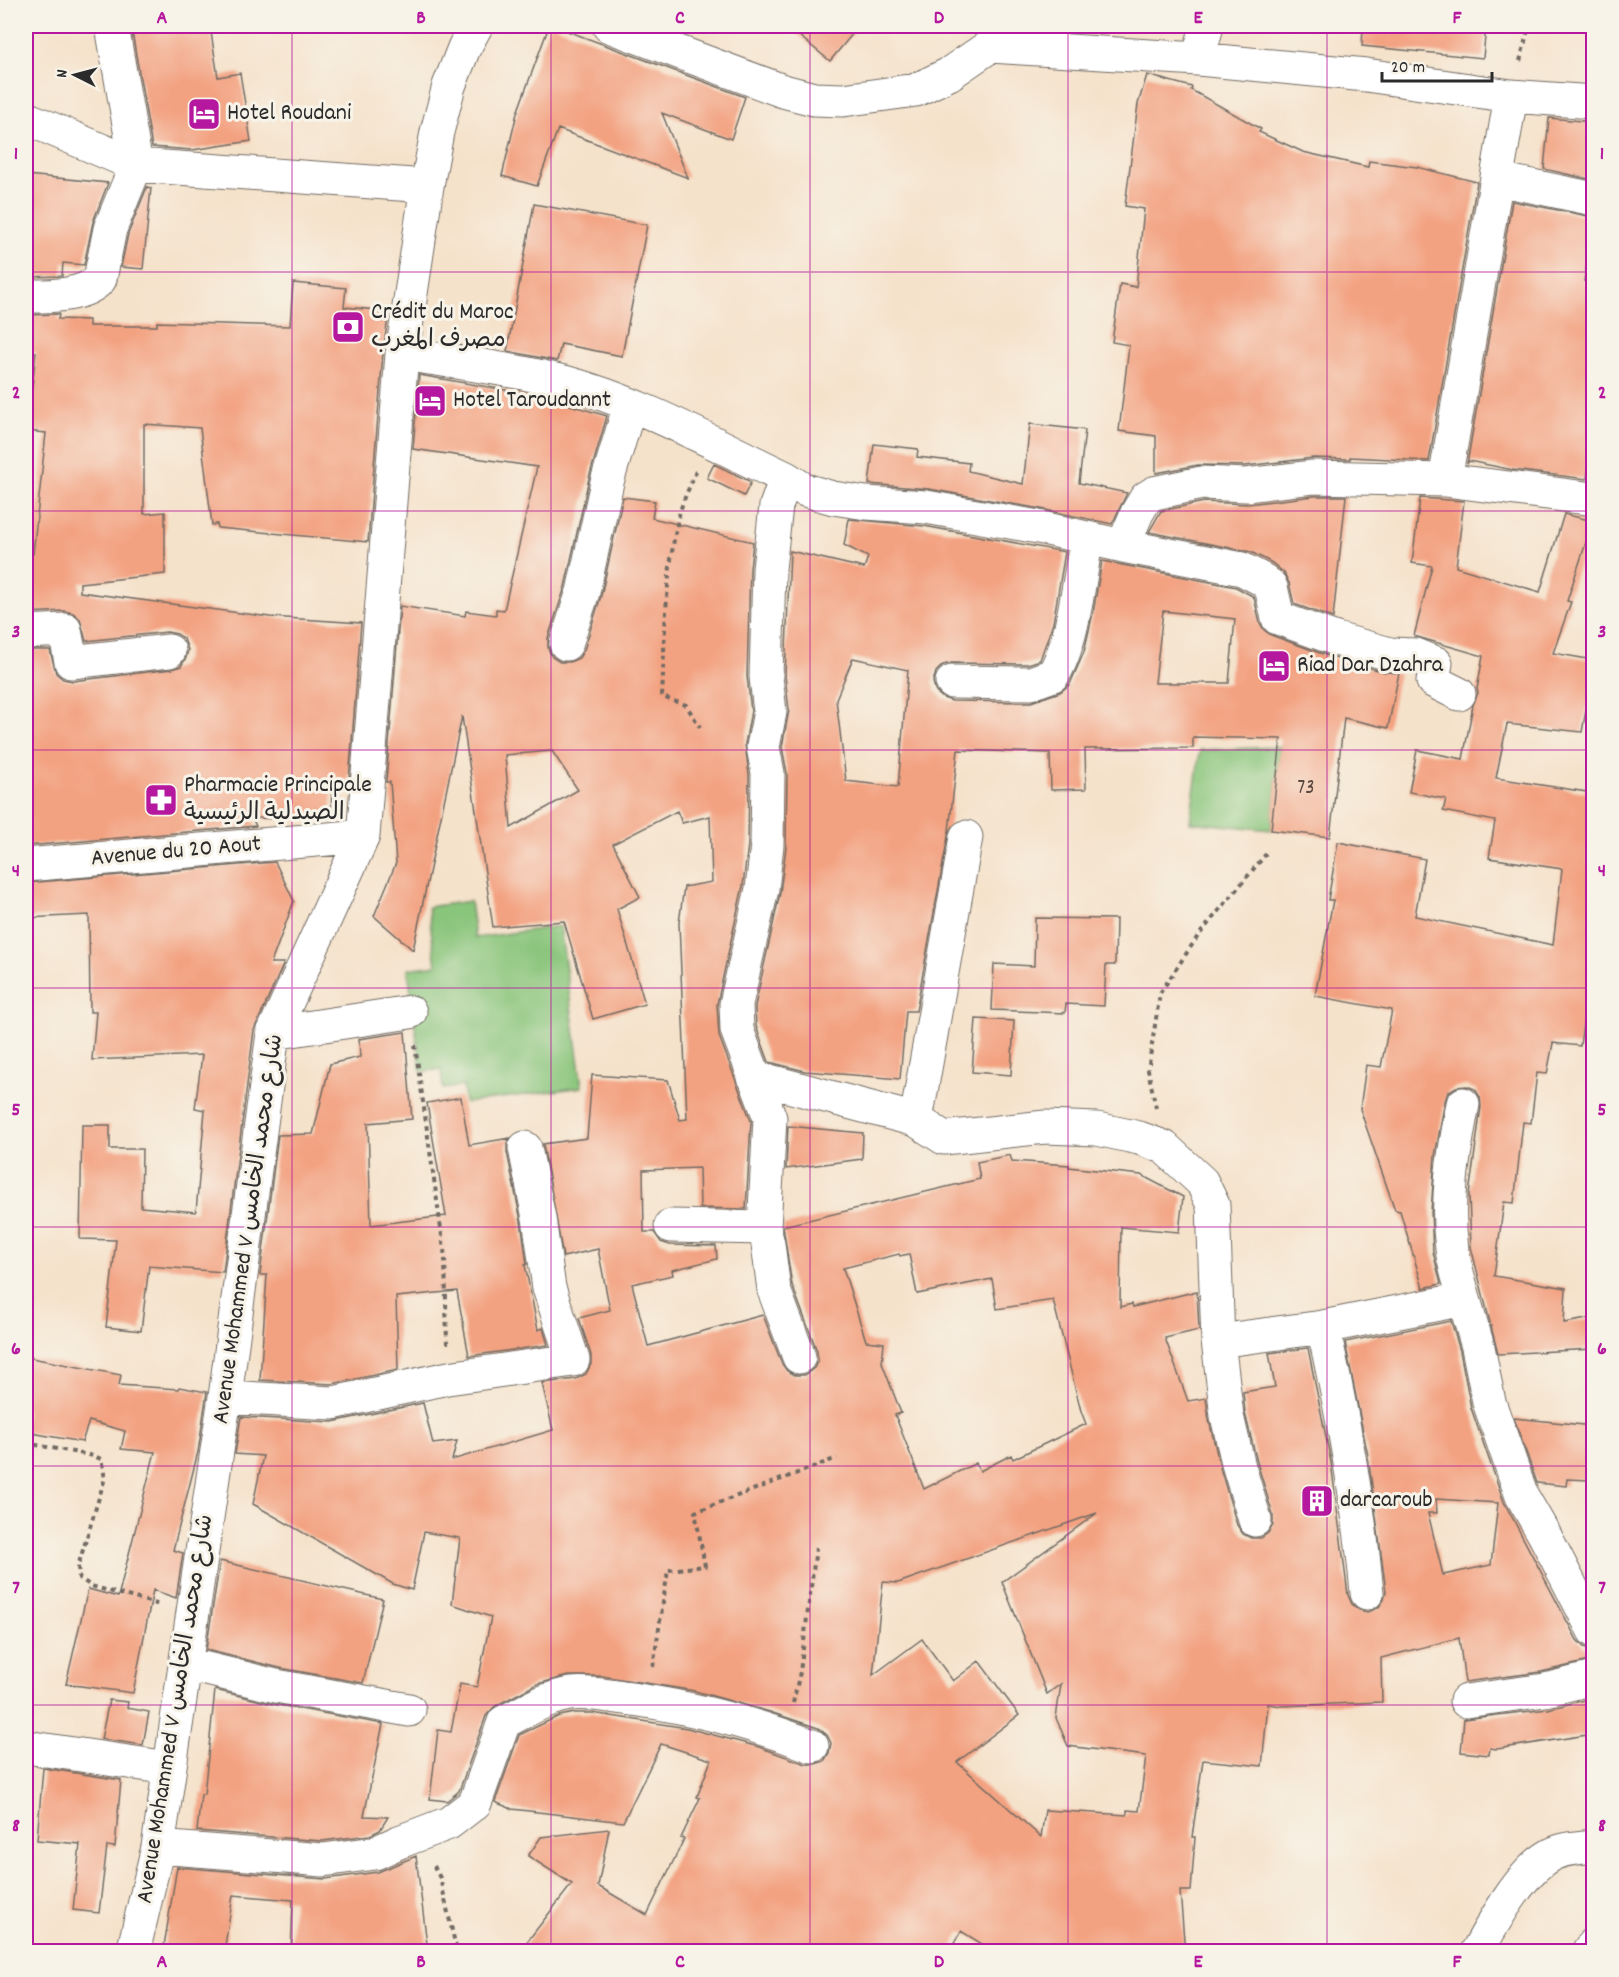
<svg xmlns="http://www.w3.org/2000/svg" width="1619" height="1977" viewBox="0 0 1619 1977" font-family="Dekko,'Playpen Sans Arabic',sans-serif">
<rect width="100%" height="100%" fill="#f7f3e8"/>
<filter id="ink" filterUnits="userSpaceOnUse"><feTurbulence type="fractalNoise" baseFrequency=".0167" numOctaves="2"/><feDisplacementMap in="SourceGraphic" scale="12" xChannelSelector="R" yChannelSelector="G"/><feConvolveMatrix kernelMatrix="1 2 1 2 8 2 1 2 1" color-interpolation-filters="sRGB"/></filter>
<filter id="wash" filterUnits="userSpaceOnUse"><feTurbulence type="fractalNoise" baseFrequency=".008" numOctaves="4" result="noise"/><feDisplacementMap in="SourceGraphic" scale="24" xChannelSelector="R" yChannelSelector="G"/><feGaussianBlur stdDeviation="1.35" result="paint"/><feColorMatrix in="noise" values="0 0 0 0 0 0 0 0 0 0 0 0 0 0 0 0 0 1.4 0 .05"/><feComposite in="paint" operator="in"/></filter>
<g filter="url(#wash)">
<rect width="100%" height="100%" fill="#f5e2cb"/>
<path fill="#8ac57b" stroke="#5a7853" stroke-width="1.5" d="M1280,747L1271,830L1190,822L1200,750Z
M470,901L475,938L560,926L582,1087L465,1103L463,1086L443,1089L441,1069L421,1072L408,969L436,965L428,907Z"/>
<g id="blocks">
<path fill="#f3a281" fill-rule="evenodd" d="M131,26H210L218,77L240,73L251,141L192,150L152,147Z
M549,26H554L745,97L731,139L662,113L688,178L558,129L537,186L502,176L517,113Z
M787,26H859L830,61Z
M1363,26H1486L1483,58L1362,46Z
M1147,75L1192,87L1191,90L1261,129L1259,132L1303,152L1368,167L1369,161L1417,167L1477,182L1429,461L1350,457V459L1313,458L1245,466L1198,465L1156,473V436L1119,431L1129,345L1112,342L1120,284L1136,287L1144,209L1125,206L1138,104Z
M1549,118L1593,122V180L1544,169Z
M26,175L108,183L93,222L84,265L63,263L62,276L26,277Z
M147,187L151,188L143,269L121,267L128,234Z
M1512,201L1593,217V228L1584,281L1593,282V439L1587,479L1513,470L1469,461L1467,464Z
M534,204L647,225L622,356L561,344L557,361L507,351Z
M293,283L346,288L344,307L389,311L383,352L368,542L218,528L217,524L212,525L200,428L144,424V514L165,512V574L80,583V592L270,617L361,623L349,780L332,779L331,818L286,816V819L252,818L256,826L26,846V650H50L56,673L63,679L73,681L172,669L181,666L186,658L188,650L184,639L177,634L167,632L86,641L80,619L73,613L64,611L26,613V554H33L46,433L27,431L36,352H26V315L59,314L58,319L89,320V326H157V322L290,326Z
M419,375L540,396L607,416L589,478L565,587L548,638V648L552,657L560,662H570L579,658L584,650L601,596L623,497L655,501L652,518L753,542L750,568L747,676L751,711L745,744L749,775L748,844L743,886L717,1004L719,1036L751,1121L746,1209L700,1208L699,1168L643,1170L644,1232H654L661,1242L670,1245L716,1246L717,1259L672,1270L673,1275L632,1284L648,1346L763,1315L782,1364L787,1371L795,1375H805L814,1368L818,1360L817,1351L792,1285L783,1226L980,1179L977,1162L1010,1155L1012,1161L1069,1165V1167L1141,1175L1183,1197L1179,1232L1121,1227L1120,1307L1132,1304L1133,1307L1197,1291L1199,1330L1165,1338L1188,1401L1206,1398L1209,1420L1221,1471L1237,1525L1243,1534L1251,1538H1261L1268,1533L1273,1525V1515L1257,1462L1245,1413L1243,1392L1275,1387L1269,1353L1308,1348L1331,1462L1348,1595L1352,1604L1359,1610L1368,1612L1378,1608L1384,1600L1386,1591L1368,1456L1345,1342L1451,1321L1460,1351L1471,1408L1504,1502L1577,1640L1584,1647L1593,1650V1660L1541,1672L1465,1682L1459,1638L1381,1658L1382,1702L1282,1706L1268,1704L1262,1766L1203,1760L1192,1837H1195L1191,1891H1180L1185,1952H995L961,1931L949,1952H519L572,1884L528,1856L541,1837L609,1829L598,1886L647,1915L684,1839L681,1838L700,1798L697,1797L711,1760L661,1744L623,1822L512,1809L495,1802L519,1735L559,1716L574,1713H592L687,1728L759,1747L806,1764H815L824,1761L829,1753L831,1743L827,1735L818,1728L770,1712L695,1691L602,1676H568L537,1684L495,1706L486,1716L459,1791L447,1801L430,1799L438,1730L451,1732L460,1684L477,1687L491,1617L452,1604L460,1538L424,1532L412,1590L393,1584L253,1504L263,1456L235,1454L241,1417L332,1422L423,1403L433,1444L457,1441L452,1460L553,1430L542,1383L576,1379L586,1374L591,1364V1355L579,1318L610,1310L598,1249L563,1257L543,1144L587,1138L592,1075L668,1080L680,1120L687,1119L679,923L684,887L712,882L710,816L682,823L677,811L613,844L640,897L617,909L645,1004L593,1019L564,921L493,927L462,716L413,950L374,916L396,863L390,782H386L400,606L465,616L466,611L496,615V609L504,610L537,467L413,449ZM552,751L578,790L511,828L505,755ZM899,1254L900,1256L909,1254L917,1294L992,1279L997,1309L1053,1300L1081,1411L1086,1424L1013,1459L1011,1455L980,1471L976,1463L924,1489L895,1415L901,1413L882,1363L884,1343L866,1341L843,1268ZM1436,1499L1498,1503L1491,1565L1443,1575L1428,1513H1437ZM1097,1513L1002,1582L1047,1694L1061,1684L1056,1718L1068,1746L1146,1756L1139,1811L1127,1810V1815L1045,1810L1041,1837L957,1762L1019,1715L979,1661L953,1681L922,1639L873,1675L883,1582L898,1583Z
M1030,424L1085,430L1079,483L1127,493L1112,524L1041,509L929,489L869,484L874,444L918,449L917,457L969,463L968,471L1023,484Z
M714,464L751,482L744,496L707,478Z
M1314,496H1346L1333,618L1294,604L1289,583L1284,573L1272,563L1251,552L1149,532L1161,511L1204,502L1248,504Z
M1420,498L1464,501L1456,567L1540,592L1564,514L1593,521L1567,601L1571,602L1553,653L1593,660V705H1587L1582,732L1507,724L1496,778L1593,793V827L1588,862L1593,863V995L1587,994L1580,1046L1553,1043L1547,1074L1537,1073L1531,1123L1523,1122L1514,1203L1504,1202L1494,1276L1566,1288L1564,1323L1593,1318V1349L1498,1354L1471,1247L1469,1195L1481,1107L1480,1097L1475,1089L1467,1086L1456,1087L1448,1092L1445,1101L1435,1156L1431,1212L1433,1252L1441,1284L1423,1288L1400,1211L1395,1210L1360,1109L1366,1065L1381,1067L1392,1010L1315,996L1333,900H1328L1338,842L1425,859L1415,916L1553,945L1562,869L1489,858L1495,821L1443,811L1446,799L1409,792L1417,750L1463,759L1473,705L1478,693L1477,689L1483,656L1414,636L1432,566L1412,563Z
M849,519L924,526L1065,552L1053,623L1040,660L1028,664L952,663L943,665L936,672L933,682L936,692L943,698L952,701L1031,702L1060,692L1070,684L1084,652L1093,613L1102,561L1236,587L1254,597L1260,623L1264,630L1271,635L1331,657L1385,672L1399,673L1388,728L1344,718L1330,837L1271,830L1281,739L1193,737V748L1085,749L1086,789L1051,790L1050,753L958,750L949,831L916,1011H906L900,1079L805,1071L769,1062L756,1026L755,1006L780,893L786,847L787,773L782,747L789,710L785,676L790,551L864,568L868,557L844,545ZM1163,611L1235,619L1229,683H1155ZM853,658L908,670L898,787L846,781L836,699Z
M275,862L294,901L271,963H284L254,1030L223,1272L149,1266L141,1331L106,1327L116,1240L80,1239L82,1125H110V1149H142L141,1207L196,1212L205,1110L195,1108L202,1055L92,1060L96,1012H90L89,915L26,918V883Z
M1035,918L1116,919L1115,965H1106L1104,1006L1066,1004L1065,1013L992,1010L994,964L1034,966Z
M976,1019L1014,1021L1011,1075L972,1072Z
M405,1032L412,1119L368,1123L371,1225L446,1216L427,1103L461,1097L469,1145L510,1138L507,1143V1152L521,1221L527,1264L525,1265L538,1330L543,1328L548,1345L469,1356L457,1291L396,1297L398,1370L332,1384L260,1380L267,1275H260L278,1135L313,1134L330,1064L360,1057L359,1039Z
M788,1126L863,1133L862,1159L786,1169Z
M26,1357L121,1375L119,1385L178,1389L179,1387L207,1392L198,1452L173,1550L183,1553L176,1598L153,1590L133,1693L66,1684L88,1589L118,1597L155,1452L121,1449L125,1431L89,1421L82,1442L26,1432Z
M1514,1418L1593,1426L1589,1480L1567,1479L1566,1486L1537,1483Z
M220,1561L383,1599L363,1683L280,1668L206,1650Z
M215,1690L273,1704L383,1724L364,1816L388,1817L380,1830L370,1835L322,1841L197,1831L201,1794H204Z
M1593,1698V1734L1497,1749L1490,1748L1489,1755L1461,1752L1464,1719L1548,1709Z
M109,1700L128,1702L127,1708L149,1712L143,1745L101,1739Z
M43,1768L121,1780L115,1847L107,1846L99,1913L73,1910L80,1844L37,1840Z
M416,1856L428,1952H291L293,1900L233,1895L224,1952H163L177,1867L325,1879L378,1872Z"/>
</g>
</g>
<g filter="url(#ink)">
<use href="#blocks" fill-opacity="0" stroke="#726b63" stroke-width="1.5"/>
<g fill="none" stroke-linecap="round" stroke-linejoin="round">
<g stroke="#726b63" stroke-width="35">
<path id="minor" d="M609,26L783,91L814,99L843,100L916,90L949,74L990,46L1198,59L1366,75L1511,96L1594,102
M1198,59L1207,26
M26,118L136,165L427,186
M1498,179L1594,199
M26,296C48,296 84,297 100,279L110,229L136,165L112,26
M402,354C456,362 511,369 564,382C642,403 714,444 786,478L805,490L833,498L866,503L926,507L1038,527L1123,546L1242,569L1263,580L1271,587L1278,618L1336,639L1390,654L1416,655L1436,663L1433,681L1459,694
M786,478L776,506L769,569L766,677L770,712L763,747L768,773L767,845L762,889L736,1004L737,1030L770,1118L764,1228L768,1244L774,1290L799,1357
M1445,480L1511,96
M1123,546L1137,513L1146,498L1154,493L1202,483L1246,485L1313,477L1445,480L1594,499
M26,632L65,630L71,662L169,651
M566,644L583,592L607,482L630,405
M952,682L1031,683L1053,675C1074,642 1079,577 1087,538
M26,865L363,836
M273,1033L410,1012
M754,1077L916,1120L944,1138L1045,1127L1097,1129L1139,1138L1164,1147L1202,1182L1213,1205L1218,1341L1227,1416L1239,1467L1255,1520
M1463,1104C1454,1152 1445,1200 1452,1249C1454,1265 1460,1282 1464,1299
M916,1120L966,837
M671,1226L764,1228
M1323,1327C1343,1415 1359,1503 1367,1593
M1218,1341L1323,1327L1464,1299L1478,1347L1489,1402L1522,1496L1544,1534L1594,1631
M225,1397L333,1403L448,1378L573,1360L549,1288L539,1218L525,1148
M186,1664L276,1686L409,1710
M1466,1701L1545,1690L1594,1678
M26,1747L169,1768
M158,1847L323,1860L375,1853L399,1842L449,1823L475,1803L504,1722C526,1711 547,1697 571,1694C586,1692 602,1695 617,1697C682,1705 750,1722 812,1746
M133,1952L158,1847L225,1397L273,1033L363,836L402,354L427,186L437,132L449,86L464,48L476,26
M1477,1952C1493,1923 1521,1872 1549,1856C1562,1848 1578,1848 1594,1846
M1588,1952L1594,1943"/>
</g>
<path stroke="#726b63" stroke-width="4" stroke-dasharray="4.5 4.5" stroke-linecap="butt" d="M1520,61L1529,26
M696,471C690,487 681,503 678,520C665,577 665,638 662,697L686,705L700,727
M415,1045L445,1257L447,1344
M1156,1108L1148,1070L1160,993L1198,936L1266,854
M26,1443L94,1456L101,1459L105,1478L78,1566L79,1578L91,1586L160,1605
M653,1667L668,1570L705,1566L695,1512L837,1458
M793,1703L800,1672L816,1548
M434,1866L440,1878L457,1952"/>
<use href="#minor" stroke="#fff" stroke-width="33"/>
</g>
</g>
<path fill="none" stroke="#b5179e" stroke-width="1.5" stroke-opacity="0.55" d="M292,26V1952M551,26V1952M810,26V1952M1068,26V1952M1327,26V1952M26,272H1594M26,511H1594M26,750H1594M26,988H1594M26,1227H1594M26,1466H1594M26,1705H1594"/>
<defs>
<g id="hotel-square" transform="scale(1.725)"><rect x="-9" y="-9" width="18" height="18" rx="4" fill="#b5179e" stroke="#f7f3e8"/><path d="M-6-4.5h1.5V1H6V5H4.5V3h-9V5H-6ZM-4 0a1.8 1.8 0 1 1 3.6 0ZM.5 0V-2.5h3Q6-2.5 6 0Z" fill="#fff"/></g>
<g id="bank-square" transform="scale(1.725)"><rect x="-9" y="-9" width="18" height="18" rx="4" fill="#b5179e" stroke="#f7f3e8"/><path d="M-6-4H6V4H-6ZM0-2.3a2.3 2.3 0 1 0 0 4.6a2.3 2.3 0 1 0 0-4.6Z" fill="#fff"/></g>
<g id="pharmacy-square" transform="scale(1.725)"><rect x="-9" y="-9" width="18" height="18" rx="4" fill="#b5179e" stroke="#f7f3e8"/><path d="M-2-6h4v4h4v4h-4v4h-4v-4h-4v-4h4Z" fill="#fff"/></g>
<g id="building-square" transform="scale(1.725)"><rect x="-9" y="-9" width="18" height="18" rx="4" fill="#b5179e" stroke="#f7f3e8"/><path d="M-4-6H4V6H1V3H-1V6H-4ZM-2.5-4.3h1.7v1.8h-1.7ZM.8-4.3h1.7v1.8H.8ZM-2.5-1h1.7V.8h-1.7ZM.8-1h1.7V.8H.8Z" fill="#fff"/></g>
</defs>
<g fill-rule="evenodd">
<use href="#hotel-square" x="204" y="114"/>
<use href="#bank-square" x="348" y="327"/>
<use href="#hotel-square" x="430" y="401"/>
<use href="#hotel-square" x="1274" y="666"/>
<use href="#pharmacy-square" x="161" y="800"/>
<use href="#building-square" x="1317" y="1501"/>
</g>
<g text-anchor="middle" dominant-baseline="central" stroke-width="6" stroke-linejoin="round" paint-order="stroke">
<g font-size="21" fill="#5d4940">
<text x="1306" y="789">73</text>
</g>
<g font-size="24" fill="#2b2b2b" stroke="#f7f3e8" text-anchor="start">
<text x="227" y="114">Hotel Roudani</text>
<text x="371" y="313">Crédit du Maroc<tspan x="371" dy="28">مصرف المغرب</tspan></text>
<text x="453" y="401">Hotel Taroudannt</text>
<text x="1297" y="666">Riad Dar Dzahra</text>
<text x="184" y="786">Pharmacie Principale<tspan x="184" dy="28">الصيدلية الرئيسية</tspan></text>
<text x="1340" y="1501">darcaroub</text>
</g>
<g font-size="24" fill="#2b2b2b" stroke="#f7f3e8">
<text transform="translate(176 852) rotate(-5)">Avenue du 20 Aout</text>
<text transform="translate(249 1229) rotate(-82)">Avenue Mohammed V شارع محمد الخامس</text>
<text transform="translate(176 1709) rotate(-81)">Avenue Mohammed V شارع محمد الخامس</text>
</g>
</g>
<rect width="1619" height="1977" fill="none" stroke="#f7f3e8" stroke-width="66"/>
<g transform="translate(75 75) rotate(276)" stroke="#f7f3e8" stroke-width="4.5" paint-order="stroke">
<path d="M0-4.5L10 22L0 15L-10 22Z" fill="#2b2b2b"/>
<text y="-9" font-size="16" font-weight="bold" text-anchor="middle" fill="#2b2b2b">N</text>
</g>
<path d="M1382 72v9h110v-9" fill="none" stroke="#2b2b2b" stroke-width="3"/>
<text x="1391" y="72" font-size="18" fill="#2b2b2b" stroke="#f7f3e8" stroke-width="4.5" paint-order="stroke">20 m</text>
<rect x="33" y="33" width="1553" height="1911" fill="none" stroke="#b5179e" stroke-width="2"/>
<g font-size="20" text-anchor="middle" font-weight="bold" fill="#b5179e">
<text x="162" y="23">A</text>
<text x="421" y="23">B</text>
<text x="680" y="23">C</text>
<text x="939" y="23">D</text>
<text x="1198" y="23">E</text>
<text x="1457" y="23">F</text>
<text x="16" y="159">1</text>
<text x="1602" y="159">1</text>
<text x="16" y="398">2</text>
<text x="1602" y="398">2</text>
<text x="16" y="637">3</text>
<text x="1602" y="637">3</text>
<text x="16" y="876">4</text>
<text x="1602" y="876">4</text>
<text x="16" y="1115">5</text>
<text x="1602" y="1115">5</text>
<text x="16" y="1354">6</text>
<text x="1602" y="1354">6</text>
<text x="16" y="1593">7</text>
<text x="1602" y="1593">7</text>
<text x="16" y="1831">8</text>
<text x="1602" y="1831">8</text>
<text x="162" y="1967">A</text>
<text x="421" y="1967">B</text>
<text x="680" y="1967">C</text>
<text x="939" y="1967">D</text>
<text x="1198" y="1967">E</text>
<text x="1457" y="1967">F</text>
</g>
</svg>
